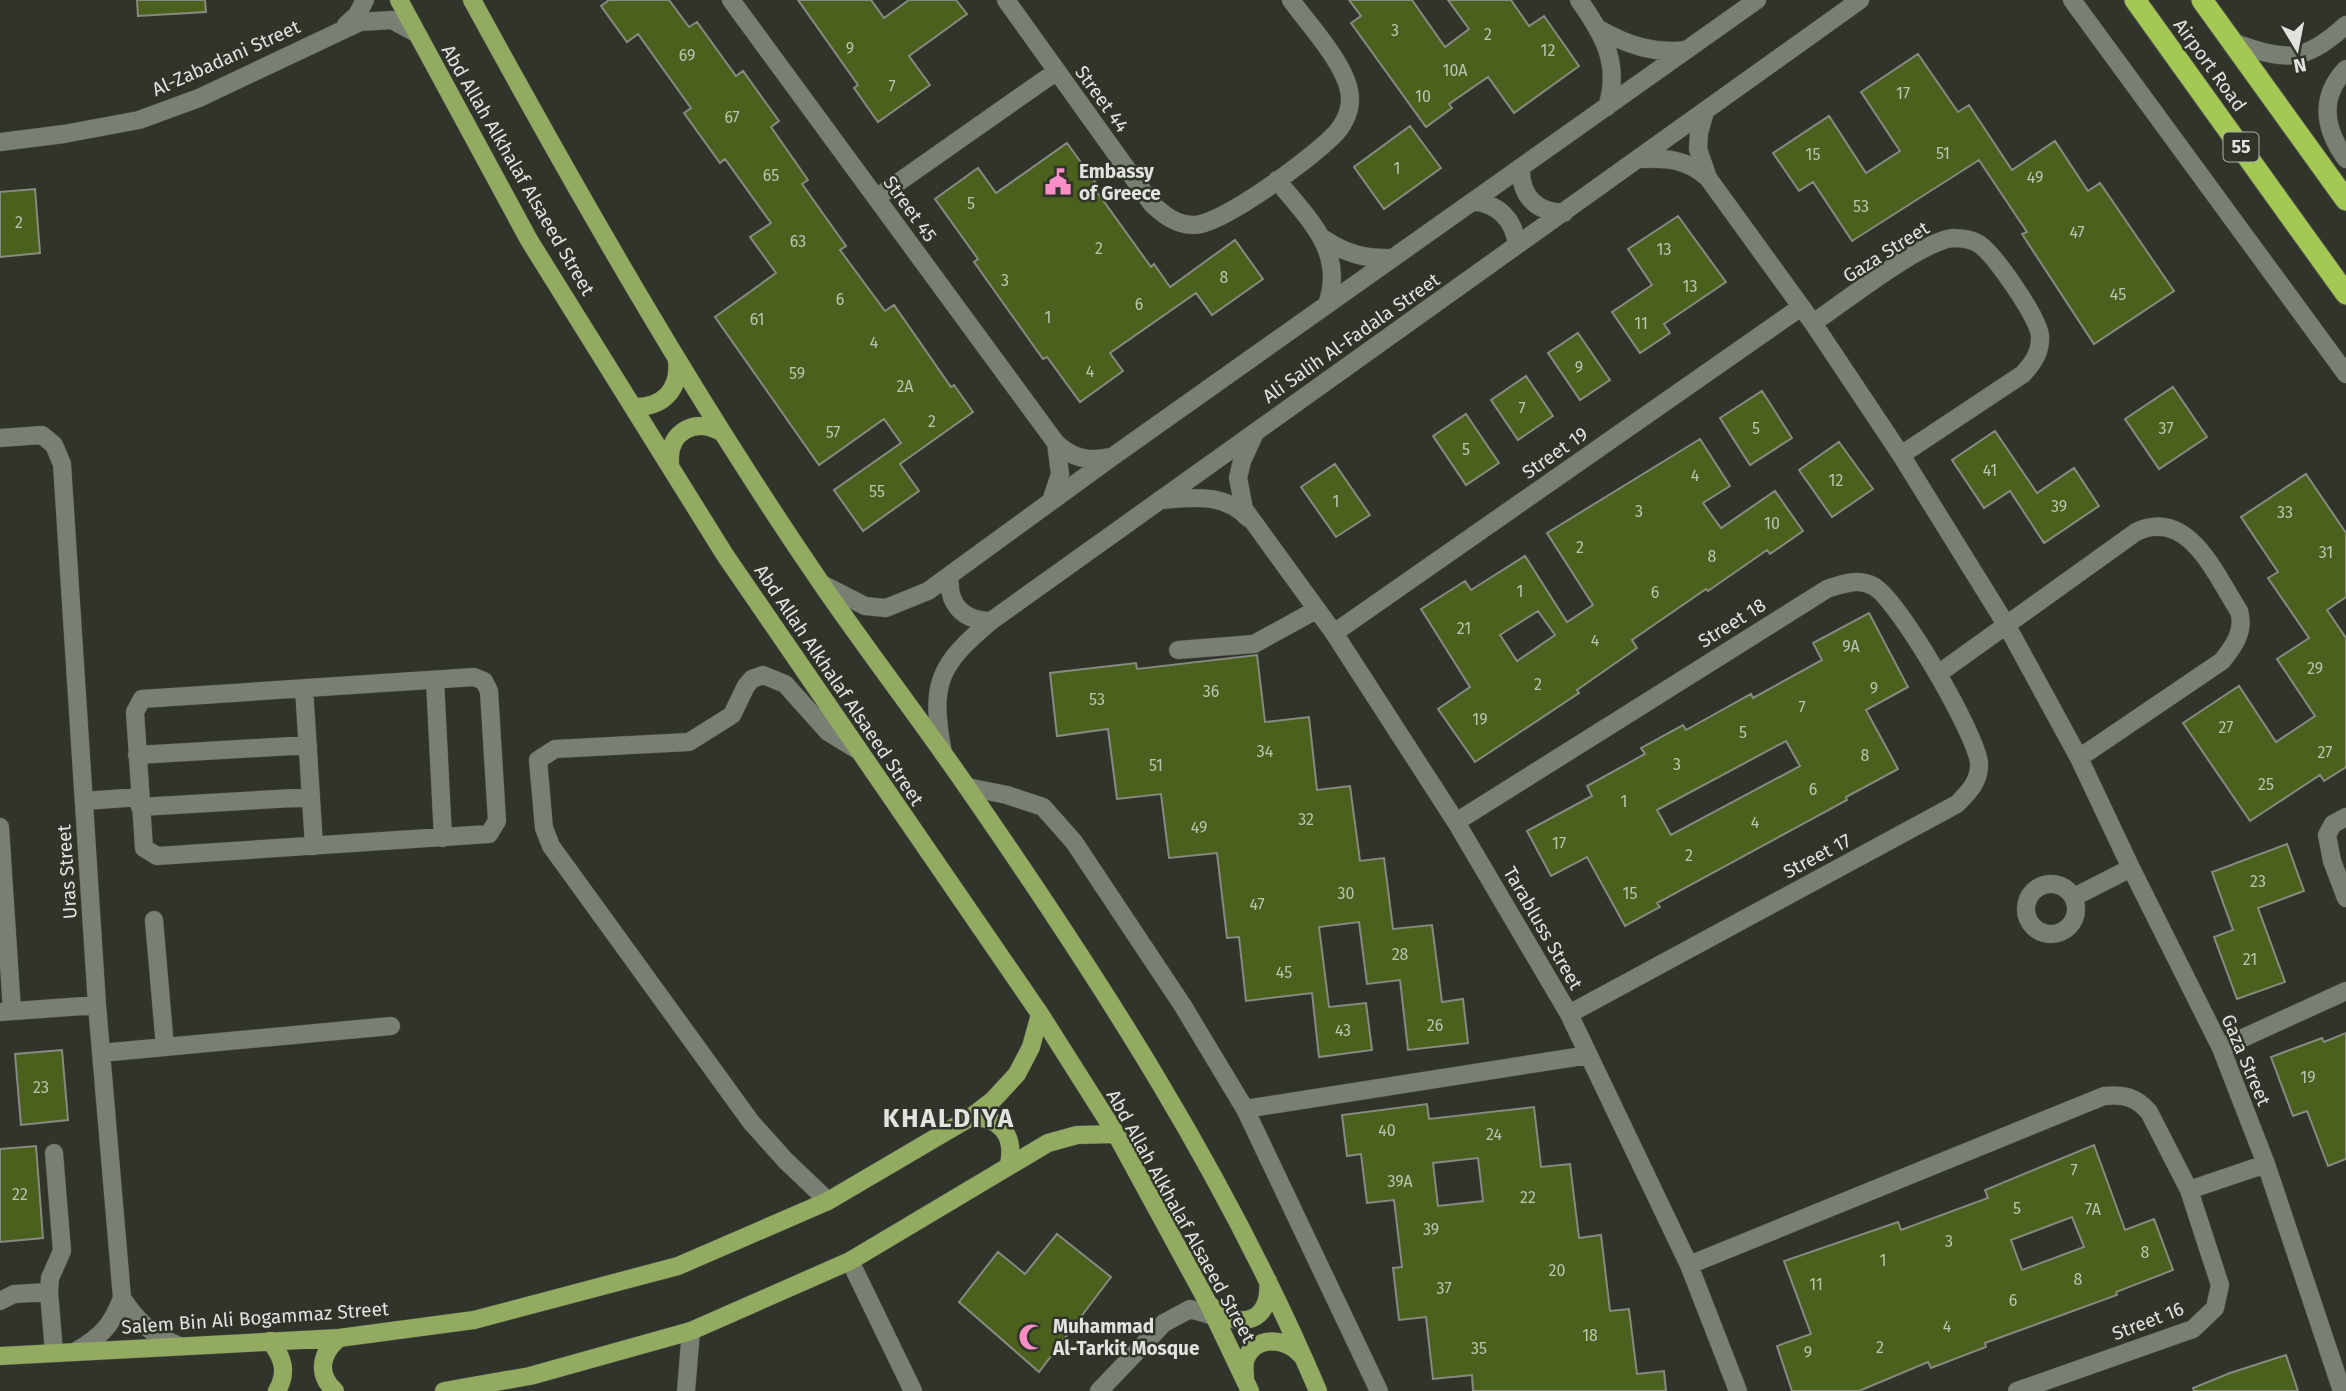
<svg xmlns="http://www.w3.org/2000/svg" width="2346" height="1391" viewBox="0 0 2346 1391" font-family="'Fira Sans',sans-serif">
<rect width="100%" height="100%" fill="#30342b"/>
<path fill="#4b601d" stroke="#868a80" stroke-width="2" fill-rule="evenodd" d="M137,0H205L206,12L138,16Z
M609,0H669L689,27L697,22L736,76L743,71L779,121L771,127L808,180L802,184L846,246L840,250L885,311L894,305L951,387L954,385L973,412L900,464L919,491L863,531L834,490L901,443L884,419L819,465L715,317L776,273L750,237L771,223L725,159L720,163L684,113L691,108L638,34L627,42L601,6Z
M798,0H871L884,18L909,0H956L967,14L909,56L930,85L878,122L854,88L858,85Z
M1349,0H1412L1445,47L1469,29L1448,0H1511L1529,26L1544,16L1579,66L1514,113L1488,77L1449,104L1452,108L1426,127L1351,23L1361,16Z
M1918,54L1958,112L1969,105L2012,170L2055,141L2088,191L2100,183L2174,291L2094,344L2022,234L2027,232L1979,160L1852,241L1813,182L1799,191L1773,153L1829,116L1866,173L1900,151L1861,92Z
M1410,126L1441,168L1384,209L1354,167Z
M1067,143L1098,186L1095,189L1151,267L1154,264L1170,287L1235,240L1263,279L1212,315L1196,293L1110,353L1123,371L1080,402L1047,357L1043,359L974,262L978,259L935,199L978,168L996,193Z
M35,189L40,253L0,257V192Z
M1678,216L1726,282L1664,324L1670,333L1640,353L1612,312L1652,285L1628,249Z
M1578,333L1610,380L1580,400L1548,353Z
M1526,376L1553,416L1518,440L1491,400Z
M2173,387L2207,437L2159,469L2125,419Z
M1762,391L1792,438L1750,465L1720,418Z
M1466,414L1499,463L1466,485L1433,436Z
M1995,431L2037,493L2074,468L2099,506L2044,543L2010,491L1984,508L1952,460Z
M1700,439L1730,486L1703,503L1721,528L1775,491L1803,531L1770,554L1767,550L1708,591L1706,589L1632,640L1637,648L1577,690L1579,693L1475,762L1438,709L1470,687L1421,609L1465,581L1471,590L1525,556L1567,622L1593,605L1547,533ZM1538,611L1555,635L1517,661L1500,635Z
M1839,442L1873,489L1832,517L1799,470Z
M1335,464L1370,515L1336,537L1301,487Z
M2306,474L2346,533V597L2327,610L2346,638V767L2324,781L2320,775L2250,821L2183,723L2239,686L2276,742L2315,716L2277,659L2309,638L2268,578L2278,572L2241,517Z
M1869,613L1908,687L1866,710L1898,769L1846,797L1847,800L1657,903L1660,907L1625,926L1587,857L1551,876L1527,831L1592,796L1587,786L1645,754L1641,748L1683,725L1686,730L1751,694L1753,698L1822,660L1813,643ZM1786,741L1800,766L1671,835L1657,810Z
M1257,655L1265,722L1309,717L1317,790L1350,786L1360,861L1384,858L1393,929L1432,925L1442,1002L1463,999L1468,1043L1408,1050L1400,980L1367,984L1359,922L1319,927L1329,1007L1366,1003L1372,1050L1319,1057L1312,993L1246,1001L1239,937L1227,938L1217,853L1169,858L1161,794L1117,799L1108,729L1057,736L1050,673L1136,663L1137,669Z
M2287,844L2304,891L2258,908L2285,982L2237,999L2214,937L2233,930L2212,872Z
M2346,1033V1159L2328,1166L2307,1111L2293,1116L2271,1057L2322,1038L2324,1042Z
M62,1050L68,1120L21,1125L15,1054Z
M1427,1104L1429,1119L1534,1107L1541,1167L1570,1164L1579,1238L1601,1235L1610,1311L1629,1309L1637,1374L1664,1371L1666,1391H1473L1472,1375L1433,1379L1426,1317L1399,1320L1393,1268L1402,1267L1394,1200L1367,1203L1361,1154L1347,1156L1342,1115ZM1478,1158L1483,1201L1438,1206L1433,1163Z
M2094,1145L2125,1230L2154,1219L2173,1270L2116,1292L2117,1295L1985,1343L1986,1347L1931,1368L1928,1362L1859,1391H1792L1777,1346L1811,1334L1784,1261L1898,1222L1901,1230L1988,1198L1985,1190ZM2072,1217L2084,1247L2022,1270L2011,1240Z
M36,1146L43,1238L0,1242V1149Z
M1057,1234L1111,1277L1039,1372L959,1302L998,1252L1025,1274Z
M2286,1355L2298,1391H2194L2193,1388L2230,1373Z"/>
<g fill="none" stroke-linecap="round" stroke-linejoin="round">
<g stroke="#4c4f48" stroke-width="19">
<path id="minor" d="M731,0L1056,443C1072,458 1088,462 1110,457
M1006,0L1152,204C1164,215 1176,225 1194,225C1222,225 1310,159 1332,137C1342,128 1350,113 1350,100C1351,69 1308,24 1291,0
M1579,0C1603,34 1621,64 1607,107
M2072,0L2346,374
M346,25L357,15L365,0
M1599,29C1627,45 1654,54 1686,50
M2232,42C2286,61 2302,64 2346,25
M2346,69C2319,97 2324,129 2346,159
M1705,112L1699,133L1698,149L1708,178L1813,323L1901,455L2007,626L2079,758L2131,868L2221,1048L2266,1164L2342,1391
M0,142L64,134L139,120L199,98L360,22L392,20L416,33
M1640,159C1667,158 1687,159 1708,178
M1521,167C1520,195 1535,212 1564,213
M1277,180C1307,218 1346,251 1327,304
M876,198L1057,71
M1474,201C1500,205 1514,220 1517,245
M1324,239C1346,254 1366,259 1392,258
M1813,323C1843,303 1921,241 1953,238C1962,238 1971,239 1979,244C1995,255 2038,317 2040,336C2041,352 2033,363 2023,374L1901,455
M1254,435L1242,461L1238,478L1244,509L1334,633L1456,822L1569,1014L1689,1265L1738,1391
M0,438L42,435L54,445L62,464L97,1005L122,1298C112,1325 101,1337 76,1351
M1160,500C1192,498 1224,492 1248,518
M1051,501L1060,474L1056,443
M950,576C947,604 963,621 991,621
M822,584L865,606L886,608L928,591L1112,457L1757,0
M1334,633L1801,307
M1178,650L1254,644L1316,610
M1938,674L2136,532C2189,507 2216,576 2239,611C2245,631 2234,646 2222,661L2079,758
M474,677L484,681L489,691L497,821L489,834L157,856L144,848L135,712L142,699Z
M435,680L443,838
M304,688L314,846
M943,753C930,685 937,666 991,621L1860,0
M137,755L308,745
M967,787L1007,795L1043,807L1074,842L1183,1006L1245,1109L1379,1391
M84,801L140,797
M140,807L311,797
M2346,817L2333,824L2327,835L2332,861L2346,898
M1456,822L1827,589C1842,584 1858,578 1873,586C1897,597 1977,735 1979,763C1980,781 1969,792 1957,804L1569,1014
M0,827L12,1011
M2026 909a25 25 0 1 1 50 0a25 25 0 1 1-50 0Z
M2074,897L2131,868
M154,920L165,1047
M0,1012L97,1005
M2221,1048L2346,991
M101,1053L391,1026
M1245,1109L1589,1055
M2189,1190L2266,1164
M828,1201L786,1161L751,1122L551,846L544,828L538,760L555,749L689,742L732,715L746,686L752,679L763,675L785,684L828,732L856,749
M850,1261L913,1391
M1689,1265L2104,1096C2124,1094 2136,1097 2149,1112L2189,1190L2220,1285L2215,1308L2193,1329L2017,1391
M49,1292L50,1278L62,1251L54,1153
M122,1298C137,1321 151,1334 177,1345
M0,1301L14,1294L49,1292L54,1352
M686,1391L691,1331
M1099,1391L1164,1323L1190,1309L1214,1316"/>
</g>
<g stroke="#4c4f48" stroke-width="19">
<path id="major" d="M399,0L529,240L725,555L1040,1014L1116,1134L1208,1303L1250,1391
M472,0C581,199 693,396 821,583C869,653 921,720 969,790C1101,981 1227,1176 1318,1391
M635,407C663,407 680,390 677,361
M670,462C668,432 695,417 721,432
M971,1117C1000,1117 1015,1135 1009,1164
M1211,1306C1238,1331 1272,1323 1268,1281
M270,1341C283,1357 288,1372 277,1391
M0,1356L339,1338L474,1320L678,1266L828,1201L971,1117L993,1100L1017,1074L1031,1047L1040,1014
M1245,1379C1245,1374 1244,1366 1245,1361C1253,1335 1287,1337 1301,1355
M335,1391C316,1374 321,1353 339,1338
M444,1391L530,1376L691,1331L850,1261L1048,1143L1077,1135L1116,1134"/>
</g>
<g stroke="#4c4f48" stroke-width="23">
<path id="highway" d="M2135,0L2346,294
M2202,0L2346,200"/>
</g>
<use href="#minor" stroke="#7a7f74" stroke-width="18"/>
<use href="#major" stroke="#93ab61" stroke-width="18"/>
<use href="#highway" stroke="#a3c954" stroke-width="21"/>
</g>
<defs>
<g id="civic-bare" transform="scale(2.1)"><path d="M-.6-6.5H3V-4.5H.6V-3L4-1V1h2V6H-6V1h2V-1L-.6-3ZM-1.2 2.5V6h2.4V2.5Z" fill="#fa8fc7" stroke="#30342b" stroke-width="2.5" paint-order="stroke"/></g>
<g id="mosque-bare" transform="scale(2.1)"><path d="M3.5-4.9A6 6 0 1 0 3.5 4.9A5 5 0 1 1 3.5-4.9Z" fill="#fa8fc7" stroke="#30342b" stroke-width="2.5" paint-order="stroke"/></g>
</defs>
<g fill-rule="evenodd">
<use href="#civic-bare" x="1058" y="182"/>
<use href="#mosque-bare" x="1032" y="1337"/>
</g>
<g text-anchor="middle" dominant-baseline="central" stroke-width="5" stroke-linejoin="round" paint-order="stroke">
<g font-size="16" fill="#bcc3ae">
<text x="1395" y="30">3</text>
<text x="1488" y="34">2</text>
<text x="850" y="48">9</text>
<text x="1548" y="50">12</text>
<text x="687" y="55">69</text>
<text x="1455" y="70">10A</text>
<text x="892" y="86">7</text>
<text x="1903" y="93">17</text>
<text x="1423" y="96">10</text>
<text x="732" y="117">67</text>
<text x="1943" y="153">51</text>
<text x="1813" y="154">15</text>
<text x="1397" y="168">1</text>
<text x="771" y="175">65</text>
<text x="2035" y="177">49</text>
<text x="971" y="203">5</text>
<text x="1861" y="206">53</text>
<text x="19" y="222">2</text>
<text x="2077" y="232">47</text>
<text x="798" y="241">63</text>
<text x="1099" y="248">2</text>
<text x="1664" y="249">13</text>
<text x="1224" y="277">8</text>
<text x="1005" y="280">3</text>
<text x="1690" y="286">13</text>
<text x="2118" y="294">45</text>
<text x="840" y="299">6</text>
<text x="1139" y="304">6</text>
<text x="1048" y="317">1</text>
<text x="757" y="319">61</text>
<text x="1641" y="323">11</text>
<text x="874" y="342">4</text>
<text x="1579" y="367">9</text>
<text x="1090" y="371">4</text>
<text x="797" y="373">59</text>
<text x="905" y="386">2A</text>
<text x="1522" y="408">7</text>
<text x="932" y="421">2</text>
<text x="1756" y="428">5</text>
<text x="2166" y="428">37</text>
<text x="833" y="432">57</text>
<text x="1466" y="449">5</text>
<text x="1990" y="470">41</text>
<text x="1695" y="475">4</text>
<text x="1836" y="480">12</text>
<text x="877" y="491">55</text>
<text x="1336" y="501">1</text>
<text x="2059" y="506">39</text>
<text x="1639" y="511">3</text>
<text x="2285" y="512">33</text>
<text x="1772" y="523">10</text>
<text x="1580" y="547">2</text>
<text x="2326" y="552">31</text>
<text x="1712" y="556">8</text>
<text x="1520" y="591">1</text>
<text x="1655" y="592">6</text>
<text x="1464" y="628">21</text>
<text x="1595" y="640">4</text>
<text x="1851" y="646">9A</text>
<text x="2315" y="668">29</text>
<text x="1538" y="684">2</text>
<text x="1874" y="688">9</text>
<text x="1211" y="691">36</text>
<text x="1097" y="699">53</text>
<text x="1802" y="707">7</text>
<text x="1480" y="719">19</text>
<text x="2226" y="727">27</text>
<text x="1743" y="732">5</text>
<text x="1265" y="751">34</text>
<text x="2325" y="752">27</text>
<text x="1865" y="755">8</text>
<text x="1677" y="764">3</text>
<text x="1156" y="765">51</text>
<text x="2266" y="784">25</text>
<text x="1813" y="789">6</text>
<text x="1624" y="801">1</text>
<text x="1306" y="819">32</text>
<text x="1755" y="822">4</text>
<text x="1199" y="827">49</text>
<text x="1559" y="843">17</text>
<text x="1689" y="855">2</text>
<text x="2258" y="881">23</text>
<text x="1346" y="893">30</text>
<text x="1630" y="893">15</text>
<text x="1257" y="904">47</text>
<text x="1400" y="954">28</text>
<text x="2250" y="959">21</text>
<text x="1284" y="972">45</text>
<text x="1435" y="1025">26</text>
<text x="1343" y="1030">43</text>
<text x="2308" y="1077">19</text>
<text x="41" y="1087">23</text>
<text x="1387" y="1130">40</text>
<text x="1494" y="1134">24</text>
<text x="2074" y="1170">7</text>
<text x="1400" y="1181">39A</text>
<text x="20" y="1194">22</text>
<text x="1528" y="1197">22</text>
<text x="2017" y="1208">5</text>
<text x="2093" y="1209">7A</text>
<text x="1431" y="1229">39</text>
<text x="1949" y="1241">3</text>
<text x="2145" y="1252">8</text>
<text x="1883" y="1260">1</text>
<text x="1557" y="1270">20</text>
<text x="2078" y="1279">8</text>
<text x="1816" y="1284">11</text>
<text x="1444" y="1288">37</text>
<text x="2013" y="1300">6</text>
<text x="1947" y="1326">4</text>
<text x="1590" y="1335">18</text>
<text x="1880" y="1347">2</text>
<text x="1479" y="1348">35</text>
<text x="1808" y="1352">9</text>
</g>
<rect fill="#30342b" stroke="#acafa8" stroke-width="2" x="2223.5" y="132.5" width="35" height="29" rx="5"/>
<g font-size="18" font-weight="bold" fill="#e1e4de">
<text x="2241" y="147">55</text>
</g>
<g font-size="19" fill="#e1e4de" stroke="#30342b">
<text transform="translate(226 58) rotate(-24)">Al-Zabadani Street</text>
<text transform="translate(2210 65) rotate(54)">Airport Road</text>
<text transform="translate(1102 99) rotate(54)">Street 44</text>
<text transform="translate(518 170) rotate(60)">Abd Allah Alkhalaf Alsaeed Street</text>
<text transform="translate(910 209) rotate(54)">Street 45</text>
<text transform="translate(1886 252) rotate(-32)">Gaza Street</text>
<text transform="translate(1351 338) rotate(-35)">Ali Salih Al-Fadala Street</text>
<text transform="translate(1555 453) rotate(-35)">Street 19</text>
<text transform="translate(1732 623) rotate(-32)">Street 18</text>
<text transform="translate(839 685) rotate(56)">Abd Allah Alkhalaf Alsaeed Street</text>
<text transform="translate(1817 856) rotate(-28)">Street 17</text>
<text transform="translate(67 872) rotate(-94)">Uras Street</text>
<text transform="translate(1543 928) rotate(60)">Tarabluss Street</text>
<text transform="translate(2246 1060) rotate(67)">Gaza Street</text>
<text transform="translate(1181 1216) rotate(61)">Abd Allah Alkhalaf Alsaeed Street</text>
<text transform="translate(255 1318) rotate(-4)">Salem Bin Ali Bogammaz Street</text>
<text transform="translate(2148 1321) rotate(-21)">Street 16</text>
</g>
<g font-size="19" font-weight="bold" fill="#e1e4de" stroke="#30342b" text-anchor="start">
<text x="1079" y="171">Embassy<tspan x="1079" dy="22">of Greece</tspan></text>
<text x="1053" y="1326">Muhammad<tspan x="1053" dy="22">Al-Tarkit Mosque</tspan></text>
</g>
<g font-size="26" font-weight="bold" letter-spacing="2" fill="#e1e4de" stroke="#30342b">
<text x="949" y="1118">KHALDIYA</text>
</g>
</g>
<g transform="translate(2297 49) rotate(170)" stroke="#30342b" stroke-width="5" paint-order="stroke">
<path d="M0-5L12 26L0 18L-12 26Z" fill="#e1e4de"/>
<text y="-10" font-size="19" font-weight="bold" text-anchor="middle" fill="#e1e4de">N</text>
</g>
</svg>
